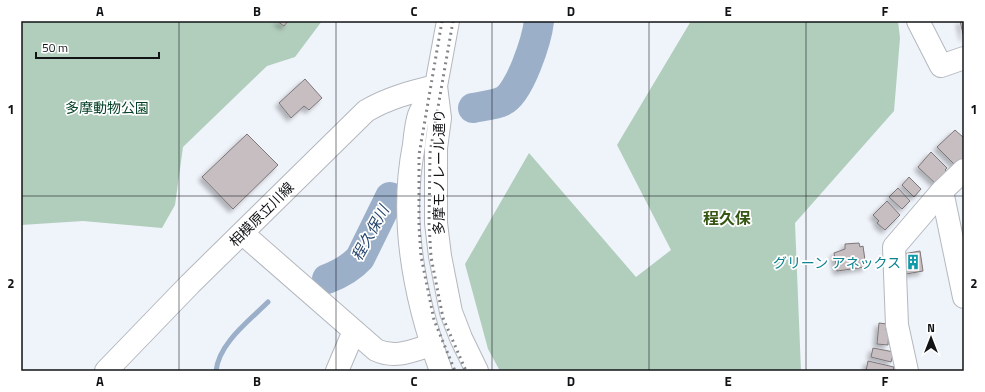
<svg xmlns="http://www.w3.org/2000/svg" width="985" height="392" viewBox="0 0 985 392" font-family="'Titillium Web','Noto Sans JP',sans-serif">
<defs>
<filter id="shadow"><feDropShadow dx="-3.5" dy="3.5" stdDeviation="2" flood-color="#0004"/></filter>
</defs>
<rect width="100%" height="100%" fill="#eff3fa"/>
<path fill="#b1cdbc" d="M21,21H322L295,57L267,66L183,147L175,205L162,228L83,221L21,225Z
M691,21H898L900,38L894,111L795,223L801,371H500L488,349L465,264L529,153L636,277L671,250L617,145Z"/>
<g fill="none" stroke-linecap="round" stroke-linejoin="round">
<path stroke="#9bafc9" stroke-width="5" d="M216,371C219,343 249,321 268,302"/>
<path stroke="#9bafc9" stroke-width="30" d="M473,108C483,106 495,105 503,101C520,93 537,39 539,21
M327,279C340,274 351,268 360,258L390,197"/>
</g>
<path fill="#c6bec1" stroke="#7d7679" filter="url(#shadow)" d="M277,21H288L284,26Z
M960,21H964V38Z
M305,79L322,98L309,110L304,106L291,118L279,103Z
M955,130L964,138V158L956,166L937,147Z
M247,134L278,165L233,209L202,177Z
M931,152L947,168L945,170L950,173L938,186L918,167Z
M909,177L921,189L914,197L902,185Z
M898,188L910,201L902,209L889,197Z
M887,201L900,215L885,230L877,223L879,221L873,215Z
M859,243L860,247L863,246L866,267L837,271L834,253L845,249V244Z
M920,251L923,271L906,274L903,254Z
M879,323L887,324L886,330H889L888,345L877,344Z
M873,348L894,352L891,362L871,357Z
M868,361L894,367L893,371H866Z"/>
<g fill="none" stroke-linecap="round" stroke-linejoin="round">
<g stroke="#b4b8be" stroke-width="24">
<path id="minor" d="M918,21L941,66L964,58
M942,191L964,297
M337,371L354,331
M907,371L897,325L894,247L942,191L964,170"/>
</g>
<g stroke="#b4b8be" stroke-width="24">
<path id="major" d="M448,21L436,86L440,118L436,148V223L440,256L451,312L461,338L477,371
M436,86C431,95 423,105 419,115C416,124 415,135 414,145C399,220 415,300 441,371
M242,233L376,350C395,359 412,351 431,345
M106,371L190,284L366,111C388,98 411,92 436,86"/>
</g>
<use href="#minor" stroke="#fff" stroke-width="22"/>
<use href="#major" stroke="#fff" stroke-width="22"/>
<path stroke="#808387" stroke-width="3" stroke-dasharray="2 4" stroke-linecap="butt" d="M442,21L419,155V226L421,256L434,320L455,371
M453,21L430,153L429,224L431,257L443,318L466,371"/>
</g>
<path fill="none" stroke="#111315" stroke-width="1" stroke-opacity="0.55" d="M179,21V371M336,21V371M492,21V371M649,21V371M806,21V371M21,196H964"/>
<defs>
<g id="building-bare" transform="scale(1.2)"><path d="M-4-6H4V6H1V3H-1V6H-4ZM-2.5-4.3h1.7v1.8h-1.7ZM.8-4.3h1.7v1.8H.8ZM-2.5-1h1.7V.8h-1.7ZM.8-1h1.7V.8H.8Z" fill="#0f9aa8" stroke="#fff" stroke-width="2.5" paint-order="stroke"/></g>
</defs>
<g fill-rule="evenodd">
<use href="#building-bare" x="913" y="262"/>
</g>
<g text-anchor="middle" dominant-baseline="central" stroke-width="3.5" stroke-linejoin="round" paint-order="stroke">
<g font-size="14" fill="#044127" stroke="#fff">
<text x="107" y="107">多摩動物公園</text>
</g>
<g font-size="14" fill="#111315" stroke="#fff">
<text transform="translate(438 172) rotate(-90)">多摩モノレール通り</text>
<text transform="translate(261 214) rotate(-45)">相模原立川線</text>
</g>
<g font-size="14" fill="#0d838f" stroke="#fff" text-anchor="end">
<text x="901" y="262">グリーン アネックス</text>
</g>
<g font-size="15" font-style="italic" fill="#27456b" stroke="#fff">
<text transform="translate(370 233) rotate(-61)">程久保川</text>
</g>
<g font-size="16" font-weight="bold" fill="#365614" stroke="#fff">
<text x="727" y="218">程久保</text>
</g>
</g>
<rect width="985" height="392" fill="none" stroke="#ffffff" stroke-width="44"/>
<g transform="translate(931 338)" stroke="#ffffff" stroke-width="3" paint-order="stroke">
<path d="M0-3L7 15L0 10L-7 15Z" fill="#111315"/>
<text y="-6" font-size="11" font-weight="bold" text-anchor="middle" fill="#111315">N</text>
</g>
<path d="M36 52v6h123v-6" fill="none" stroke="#111315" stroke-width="2"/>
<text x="42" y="52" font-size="12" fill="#111315" stroke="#ffffff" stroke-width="3" paint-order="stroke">50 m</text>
<rect x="22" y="22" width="941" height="348" fill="none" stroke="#111315" stroke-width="1.5"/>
<g font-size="13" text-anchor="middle" font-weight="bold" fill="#111315">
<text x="100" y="16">A</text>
<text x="257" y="16">B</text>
<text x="414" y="16">C</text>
<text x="571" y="16">D</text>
<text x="728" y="16">E</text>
<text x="885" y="16">F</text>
<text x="11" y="114">1</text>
<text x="974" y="114">1</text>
<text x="11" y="288">2</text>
<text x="974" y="288">2</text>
<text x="100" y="386">A</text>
<text x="257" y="386">B</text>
<text x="414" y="386">C</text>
<text x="571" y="386">D</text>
<text x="728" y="386">E</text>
<text x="885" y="386">F</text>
</g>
</svg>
